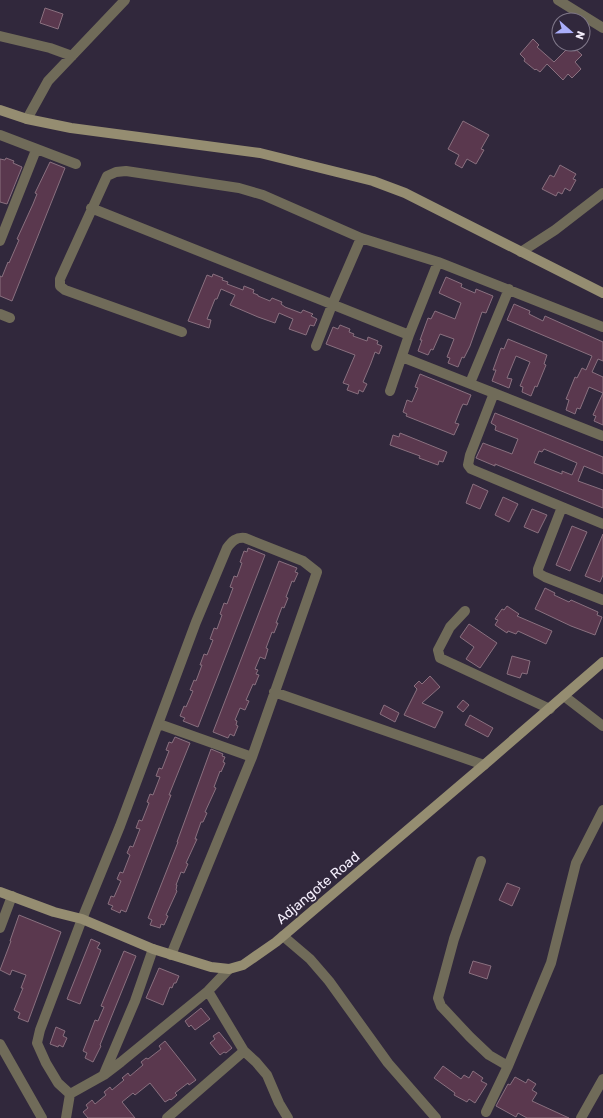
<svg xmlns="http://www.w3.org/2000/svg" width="603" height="1118" viewBox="0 0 603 1118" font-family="Rubik,sans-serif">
<rect width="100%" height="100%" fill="#31283c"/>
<path fill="#5a384e" stroke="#89707f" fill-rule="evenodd" d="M45,8L63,14L58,29L40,23Z
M533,39L539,45L537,47L554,62L571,45L582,55L575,62L581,69L572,78L568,74L563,80L547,64L540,72L536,69L535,70L524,61L525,59L520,54Z
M463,121L489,135L481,149L484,150L476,164L467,159L462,168L455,164L459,155L448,149Z
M6,158L14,161L13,163L22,167L7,204L0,202V159L5,160Z
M50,162L65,168L12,301L0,296V276L2,277L8,262L9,263L19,240L17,239L33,204L37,194L35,193Z
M560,165L576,174L573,179L576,180L570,191L565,188L562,194L558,192L556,196L542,189L550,175L554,177Z
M213,274L223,278L222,280L228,282L227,284L243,290L244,286L254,290L253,293L258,295V296L270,301L272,298L282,302L281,304L285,307L301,313L303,310L313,314L311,316L317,319L314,326L310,325L306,335L289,329L293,319L279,313L275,323L258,317L230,305L235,295L221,289L217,299H215L207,319L211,320L209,328L188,321L207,275L212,277Z
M446,277L462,284L461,287L475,293L476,289L493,296L486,313L482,312L470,346L464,358L462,357L458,367L448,363L450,358L447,357L454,339L440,334L433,350L431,349L428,355L418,351L422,340H420L428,318L431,319L435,311L455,319L461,303L439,293Z
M514,304L530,311L529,314L543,321L545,316L603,342V361L598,359L592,372L603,377V425L594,421L596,416L593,415L603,393L589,387L580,409L577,408L575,414L566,410L569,400L566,399L575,377L577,378L582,368L586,370L592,356L507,320Z
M340,325L350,329L349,332L354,334L353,336L367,341L368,337L378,341L377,344L382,346L379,354L375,352L371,363L363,382L367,384L363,392L359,390L358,394L347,390L349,385L343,383L355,355L326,344L333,327L338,329Z
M508,339L547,355L544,364L546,365L537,387L535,386L531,396L522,392L523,387L520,386L530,362L516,356L507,378L512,379L509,388L492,381L496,370H493L498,356L501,348L504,349Z
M420,374L471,395L467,405L463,404L461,408L455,423L459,424L454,435L406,416L407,414L403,412L407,400L412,402L418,388L415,387Z
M495,413L603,457V474L584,466L578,481L603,490V508L495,464V466L476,458L483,443L512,454L518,439L495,430L496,426L491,423ZM544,449L577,463L572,475L562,471V474L534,463L539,451L542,452Z
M400,433L447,452L443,462L439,461L438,465L419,458L420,456L390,445L393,435L399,437Z
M473,484L488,491L480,509L466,503Z
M503,497L518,504L509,522L495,515Z
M532,509L547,515L538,533L524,527Z
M572,526L587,532L570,571L556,565Z
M603,534V575L600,582L585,576Z
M248,548L265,555L198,727L183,721L185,718L180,716L184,706L186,707L193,691L190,690L194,680L196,681L202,665H200L204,654L207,655L213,640L210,639L214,628L217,629L222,615L220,614L224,603L227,604L233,588L230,587L234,576L237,577L242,563L240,562L244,551L247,552Z
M279,561L297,568L295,572L298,573L294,582L292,581L286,597L288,598L284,608L282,607L276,623H278L274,633L272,632L266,648L268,649L265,659L260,657L255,669L258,670L256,674L259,675L255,685L253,684L246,700L249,701L245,710L240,708L235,720L237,721L236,725L238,726L234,736L230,734L228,738L213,732Z
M545,588L555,593L554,595L569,602L571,600L598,612L597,615L602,617L595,635L571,626L535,609Z
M507,606L519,614L517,616L552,631L546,644L518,631L516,634L508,631L507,633L495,625L498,620L495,619L502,609L504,610Z
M469,624L497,643L480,668L466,659L474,647L460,637Z
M512,656L530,661L527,674L522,673L520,678L507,674Z
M430,676L440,687L422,703L443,712L435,728L404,715L417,689L414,686L419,681L422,684Z
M463,700L469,705L463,712L457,707Z
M384,705L399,713L395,722L380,714Z
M470,715L493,728L488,737L465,725Z
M175,737L190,743L169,795H171L126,912L121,910L120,913L111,909L113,906L108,904L111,896L114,897L121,881L117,879L120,872L123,873L130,855L127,853L130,846L133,847L140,829L136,828L139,820L142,821L149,803L147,802L150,794L153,795L160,777L156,776L159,768L162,769L169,751L166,750L169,742L172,743Z
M211,749L223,754L222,756L225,757L223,762L225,763L221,772L220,771L214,787L216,788L205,812L207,813L203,822H201L195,839H197L186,863L188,864L184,873L181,872L176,885H177L176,890L177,891L166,915L168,916L164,925L161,924L160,928L150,925L152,920L148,918L178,842H177Z
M507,883L520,888L512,906L499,900Z
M19,915L61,932L28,1022L18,1018L20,1013L14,1010L23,988H21L26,975L12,970L10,975L0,970L11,941H10Z
M91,939L100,943L97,948L101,950L80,1004L67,999Z
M124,951L136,956L100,1045L101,1046L93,1062L85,1058L87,1053L83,1051L95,1020L98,1021L104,1007L101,1006Z
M473,961L491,966L487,979L469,973Z
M159,968L179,976L176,983H174L172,988L170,987L163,1005L146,998Z
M201,1008L210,1019L195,1030L191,1025L189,1027L185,1021Z
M56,1027L65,1031L63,1036L67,1038L63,1047L59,1045L58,1047L50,1044Z
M219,1032L232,1048L226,1053L224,1052L220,1055L210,1043L215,1039L213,1036Z
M165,1041L196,1080L189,1085L188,1083L175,1093L177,1095L171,1100L170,1099L165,1102L150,1083L135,1095L133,1093L122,1102L135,1118H88L83,1112L88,1108L86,1105L92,1100L95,1104L106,1095L104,1092L110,1087L112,1090L124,1080L122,1078L128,1073L130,1076L143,1065L141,1062L146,1058L148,1059L161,1049L159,1046Z
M443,1066L461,1079L464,1075L469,1078L473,1071L483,1078L481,1081L487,1084L475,1103L469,1099L467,1102L454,1095L455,1093L434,1078Z
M515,1077L526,1083L528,1079L536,1084L532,1090L537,1093L532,1101L569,1118H527L518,1113L516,1117L496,1106L508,1084L510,1085Z"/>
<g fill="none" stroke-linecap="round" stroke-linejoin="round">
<path stroke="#706b59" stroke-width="10" d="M558,0L603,28
M0,36L50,48L72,56
M27,119L48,81L125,0
M0,135L76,164
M91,208L409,335
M0,241L36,150
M521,252L555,230L603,193
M0,314L10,318
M182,332L65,290L60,286V279L107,176L116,172L126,171L239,188L263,195L361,238L438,262L603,327
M316,346L332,305L361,238
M402,357L603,436
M470,383L509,289
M390,391L409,335L438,262
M494,393L470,455L468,465L471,469L603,524
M562,507L538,569V573L545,577L603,600
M465,611L450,627L438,650L440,658L550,709
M274,692L484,765
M564,696L603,726
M159,724L252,757
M481,861L454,939L438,998L441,1006L470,1037L489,1055L508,1066
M0,928L12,896
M283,936L310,959L329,981L388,1063L436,1118
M208,991L244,1051L256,1062L267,1075L279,1103L288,1118
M0,1044L42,1118
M104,1074L135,1001L153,949
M70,1094L58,1083L46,1063L37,1043L40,1030L82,919L120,826L196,622L227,548C232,541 236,537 245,538L303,561L317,572L252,757L171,955
M486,1112L508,1066L551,963L576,863L603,810
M66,1118L70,1094L104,1075L121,1062L208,991L229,969
M167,1118L244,1051
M581,1118L603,1079"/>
<path stroke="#958d71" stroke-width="10" d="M0,110L27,119L71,128L260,153L373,181L405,193L603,293
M0,892L54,912L82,919L153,949L211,967L229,969L243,965L276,942L484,765L603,662"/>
</g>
<g text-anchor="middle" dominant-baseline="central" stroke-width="4" stroke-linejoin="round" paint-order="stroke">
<g font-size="14" fill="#f4eefc" stroke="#31283c">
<text transform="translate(318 888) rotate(-40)">Adjangote Road</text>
</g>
</g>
<g transform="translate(571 32) rotate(110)"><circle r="19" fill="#31283c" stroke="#7f7789"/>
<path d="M0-3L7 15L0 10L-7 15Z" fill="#abaffb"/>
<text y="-6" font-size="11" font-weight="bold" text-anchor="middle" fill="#f4eefc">N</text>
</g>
</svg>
